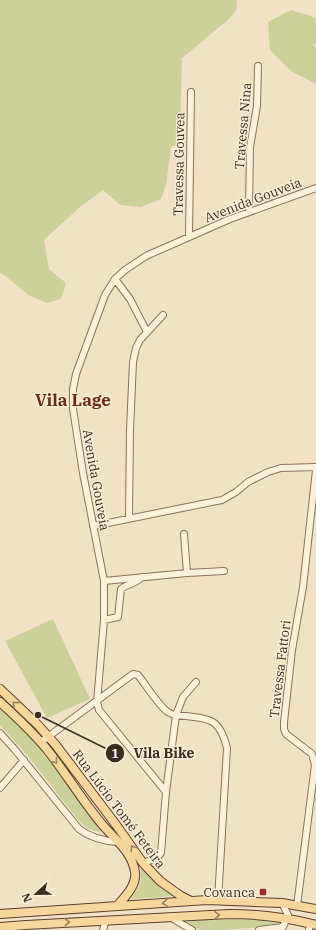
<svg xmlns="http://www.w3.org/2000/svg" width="316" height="930" viewBox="0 0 316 930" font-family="'IBM Plex Serif',serif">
<rect width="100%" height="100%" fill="#f1e2c6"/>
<path fill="#ccd099" d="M0,0H237V9L229,19L182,58L180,144L171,147L166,185L161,199L141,207L120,205L103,190L80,207L44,240L49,269L66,283L61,299L47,303L30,296L0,272Z
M291,10L311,16L316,18V43L314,45L316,48V84L291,71L270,50L268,22Z
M53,619L90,699L47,718L5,641Z
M0,706L39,746L104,831C94,833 86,828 79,821L27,755L0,725Z
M141,867L152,879L175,896L131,899C139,887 142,882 141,867Z
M254,919L276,923L278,925L275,926L223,930H200L189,925L188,922L190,920Z"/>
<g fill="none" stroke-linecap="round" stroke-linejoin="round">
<g stroke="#8d735a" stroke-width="8">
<path id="minor" d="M249,212L250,147L257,106L258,66
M189,237L191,92
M115,279L130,299L147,332
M129,518L130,430L133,362L136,348L140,340L163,315
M93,526L222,500L236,492L248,482L268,472L281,468L316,467
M184,534L187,573
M104,581L187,573L224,571
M104,620L118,617L121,589C127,584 136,584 142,577
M0,733L16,751L79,829C91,838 103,841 118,842
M41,742L133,674L138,675L141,679C147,687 160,707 168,712C173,716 180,716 186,716C212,719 220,720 227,748L218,900
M0,788L24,760
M166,792L99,710L97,702L104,620V581L83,473L73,409V389L76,374L105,295L115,279L125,270L146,256L230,219L316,188
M143,863L157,858L161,853L166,792L176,715L183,697L196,682
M297,906L315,765L312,754L286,734L284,729V722L292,650L303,587L316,470
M170,917L192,930
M103,930L106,920
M259,930L283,927L288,915L282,903
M309,930L310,924"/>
</g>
<g stroke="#5b422f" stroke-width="10">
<path id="major" d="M0,689L37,724L55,744L117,826L143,863L160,881L181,896L191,901
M0,702C17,718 34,733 49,752C67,775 82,800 101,823C113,838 132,851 135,872C137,885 125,897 117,906
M0,914L207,900L282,903L316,909
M0,927L26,925L229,914C261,914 285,917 316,925"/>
</g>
<use href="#minor" stroke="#fbf0da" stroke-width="6"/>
<use href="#major" stroke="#f5d69d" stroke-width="8"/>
</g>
<defs><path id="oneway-chevron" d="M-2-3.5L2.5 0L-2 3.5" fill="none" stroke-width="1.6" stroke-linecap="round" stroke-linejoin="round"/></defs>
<g stroke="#99815e">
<use href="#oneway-chevron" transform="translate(15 704) rotate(-137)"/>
<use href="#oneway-chevron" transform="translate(55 761) rotate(53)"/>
<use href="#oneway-chevron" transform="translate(133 848) rotate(-124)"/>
<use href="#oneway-chevron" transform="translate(165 903) rotate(177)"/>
<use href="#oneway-chevron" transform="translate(217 915) rotate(-3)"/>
<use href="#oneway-chevron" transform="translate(67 922) rotate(-3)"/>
</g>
<rect fill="#a0272d" stroke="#f8edd6" stroke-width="1.5" x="259" y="888" width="8" height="8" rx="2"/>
<g text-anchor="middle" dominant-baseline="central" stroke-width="3" stroke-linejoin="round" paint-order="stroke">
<g font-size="13" fill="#3d2c1f" stroke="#f8edd6">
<text transform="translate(243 126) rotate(-85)">Travessa Nina</text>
<text transform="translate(179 164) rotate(-89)">Travessa Gouvea</text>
<text transform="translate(253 200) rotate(-21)">Avenida Gouveia</text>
<text transform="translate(96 480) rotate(80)">Avenida Gouveia</text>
<text transform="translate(280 669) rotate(-83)">Travessa Fattori</text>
<text transform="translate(119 809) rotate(53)">Rua Lúcio Tomé Feteira</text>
</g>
<g font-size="13" fill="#3d2c1f" stroke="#f8edd6" text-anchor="end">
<text x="255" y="892">Covanca</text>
</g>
<g font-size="17" font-weight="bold" fill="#6c291c" stroke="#f8edd6">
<text x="73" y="400">Vila Lage</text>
</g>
</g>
<path fill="none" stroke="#3d2c1f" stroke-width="1.5" d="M38 715L115 753"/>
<g fill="#3d2c1f" stroke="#f8edd6" stroke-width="1.5">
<circle cx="38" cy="715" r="4"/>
<circle cx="115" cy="753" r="10"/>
</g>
<g font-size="12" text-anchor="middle" font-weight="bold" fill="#fff">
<text x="115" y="758">1</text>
</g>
<g font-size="14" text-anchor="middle" font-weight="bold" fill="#3d2c1f" stroke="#f8edd6" stroke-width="3" stroke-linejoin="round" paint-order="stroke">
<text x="164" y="758">Vila Bike</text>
</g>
<g transform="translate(36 894) rotate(248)" stroke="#f8edd6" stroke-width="3" paint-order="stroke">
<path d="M0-3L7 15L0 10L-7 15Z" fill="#3d2c1f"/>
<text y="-6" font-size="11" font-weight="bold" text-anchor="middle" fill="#3d2c1f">N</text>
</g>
</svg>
